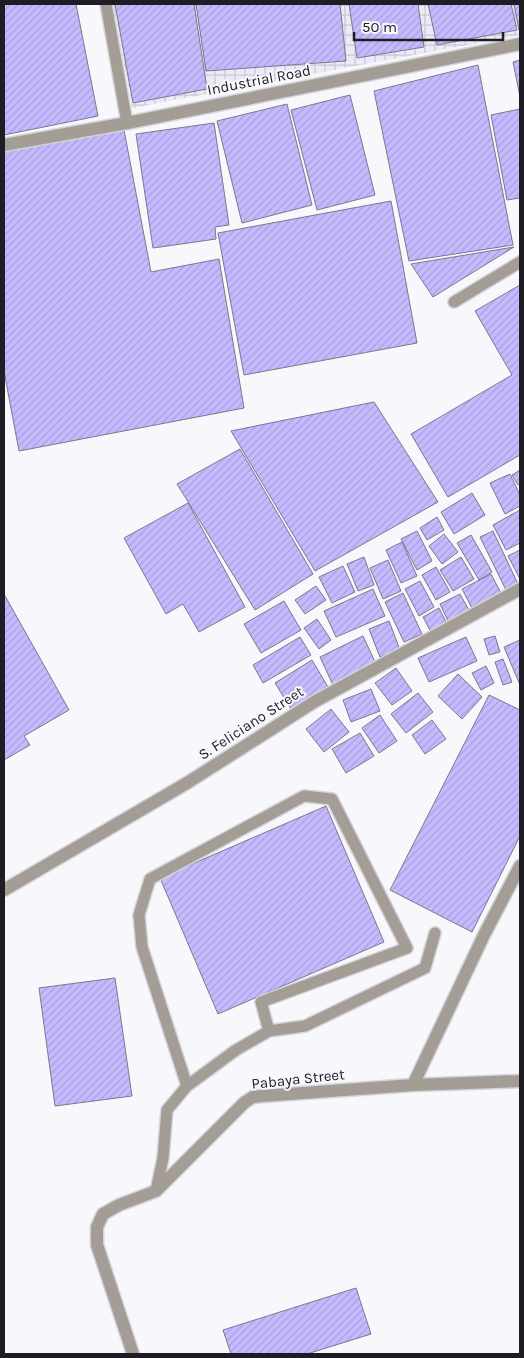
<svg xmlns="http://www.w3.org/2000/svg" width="524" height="1358" viewBox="0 0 524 1358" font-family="Karla,sans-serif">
<defs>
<pattern id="industrial-grid" width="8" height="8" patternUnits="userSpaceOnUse" patternTransform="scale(1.25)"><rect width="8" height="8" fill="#ebeaf6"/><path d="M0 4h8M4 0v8" fill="none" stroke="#c9c8d3"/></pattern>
<pattern id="building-hatch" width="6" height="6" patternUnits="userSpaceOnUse" patternTransform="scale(1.25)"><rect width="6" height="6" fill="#c5bafe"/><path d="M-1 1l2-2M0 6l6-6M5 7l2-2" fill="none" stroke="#a99fda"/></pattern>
</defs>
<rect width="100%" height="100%" fill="#f7f7fc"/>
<path fill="url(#industrial-grid)" d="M113,4H520V35L132,108Z"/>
<path fill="url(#building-hatch)" stroke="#7b788d" d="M4,4H76L98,116L4,135Z
M115,4H194L207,89L133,103Z
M196,4H340L346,61L206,71Z
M349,4H418L424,47L357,58Z
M428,4H511L517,30L437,45Z
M514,4H520V29L519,30Z
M520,60V97L513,62Z
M478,65L513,245L409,261L374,91Z
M350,95L375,195L317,210L291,110Z
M287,104L312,205L242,223L217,121Z
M520,109V198L507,200L491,115Z
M214,123L229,225L215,227L216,239L153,248L136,134Z
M124,130L151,272L219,259L244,408L19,451L4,371V152Z
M391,201L417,343L244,375L218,233Z
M514,247L433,297L411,264Z
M520,285V455L448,497L411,434L512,375L475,311Z
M374,402L438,502L315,571L231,431Z
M240,449L313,574L255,610L177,484Z
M520,470V484L518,485L512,475Z
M510,474L520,495V506L505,514L490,483Z
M472,493L485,515L454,534L441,512Z
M188,503L245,607L199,632L183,604L166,614L124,538Z
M520,510V543L506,550L493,525Z
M437,517L444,530L427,540L420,528Z
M417,531L432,561L417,570L401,539Z
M493,531L518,584L506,590L480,537Z
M444,534L458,552L442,564L429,546Z
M471,535L492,572L479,580L457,543Z
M402,542L417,576L401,583L386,550Z
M520,550V579L508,556Z
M364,557L374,585L358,591L347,564Z
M461,557L474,579L453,591L440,570Z
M388,560L401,591L383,599L370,568Z
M343,566L355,592L332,603L319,577Z
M436,567L450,592L436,600L422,575Z
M491,574L502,595L473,610L462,589Z
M420,581L434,607L419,616L405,589Z
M316,586L326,600L305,614L295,600Z
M373,589L385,616L336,637L324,611Z
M403,593L422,634L404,642L385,602Z
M4,594L69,710L24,736L30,745L4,760Z
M460,594L470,612L449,623L440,604Z
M284,601L301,630L261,653L244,624Z
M439,608L448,626L432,634L423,617Z
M317,619L331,640L319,649L304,628Z
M389,621L400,650L380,657L369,629Z
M363,636L376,664L333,685L320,657Z
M495,636L500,652L489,655L484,639Z
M300,637L311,655L263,683L253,665Z
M466,637L477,661L429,682L418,658Z
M520,640V685L504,647Z
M503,659L512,682L503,685L495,662Z
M312,660L328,687L291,709L275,683Z
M486,666L494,683L481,690L472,673Z
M396,668L412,691L392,705L375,683Z
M458,674L482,697L462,719L438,696Z
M371,689L380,711L351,722L343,700Z
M418,693L433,712L406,733L391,714Z
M489,695L520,710V836L472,932L390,890Z
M331,709L349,732L324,752L306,729Z
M380,715L397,741L379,753L362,728Z
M432,720L446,739L425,754L412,735Z
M360,733L374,756L346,773L332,749Z
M326,806L384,942L218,1014L160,878Z
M115,978L132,1096L55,1106L39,988Z
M356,1288L371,1334L307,1354H231L223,1330Z"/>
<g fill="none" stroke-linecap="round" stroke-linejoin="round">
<g stroke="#d4d4da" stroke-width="14">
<path id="service" d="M106,4L127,123
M454,302L520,262
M187,1086L142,947L139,915L150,879L304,796L332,799L407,948L261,1002L269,1031
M156,1191L163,1158L167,1110L187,1086L236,1050L269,1031L305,1026L425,968L435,933"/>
</g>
<g stroke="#d4d4da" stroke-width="15">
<path id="minor" d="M4,145L127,123L520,44
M4,890L187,783L314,702L520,589
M413,1085L484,935L520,866
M133,1354L97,1245V1227L103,1214L119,1205L156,1191L245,1102L253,1097L262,1096L413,1085L520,1081"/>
</g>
<use href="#service" stroke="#a49d95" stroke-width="11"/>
<use href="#minor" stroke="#a49d95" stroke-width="12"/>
</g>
<g text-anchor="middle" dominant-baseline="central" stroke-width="4" stroke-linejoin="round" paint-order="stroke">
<g font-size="15" fill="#1e1d25" stroke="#f7f7fc">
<text transform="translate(259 80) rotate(-11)">Industrial Road</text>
<text transform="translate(251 723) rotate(-33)">S. Feliciano Street</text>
<text transform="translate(298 1079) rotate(-6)">Pabaya Street</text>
</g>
</g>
<rect width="524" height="1358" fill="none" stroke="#1e1d25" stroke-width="10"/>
<path d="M354 32v8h149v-8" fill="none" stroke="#1e1d25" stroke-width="2.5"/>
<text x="362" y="32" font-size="15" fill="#1e1d25" stroke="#f7f7fc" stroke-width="4" paint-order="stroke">50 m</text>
</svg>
